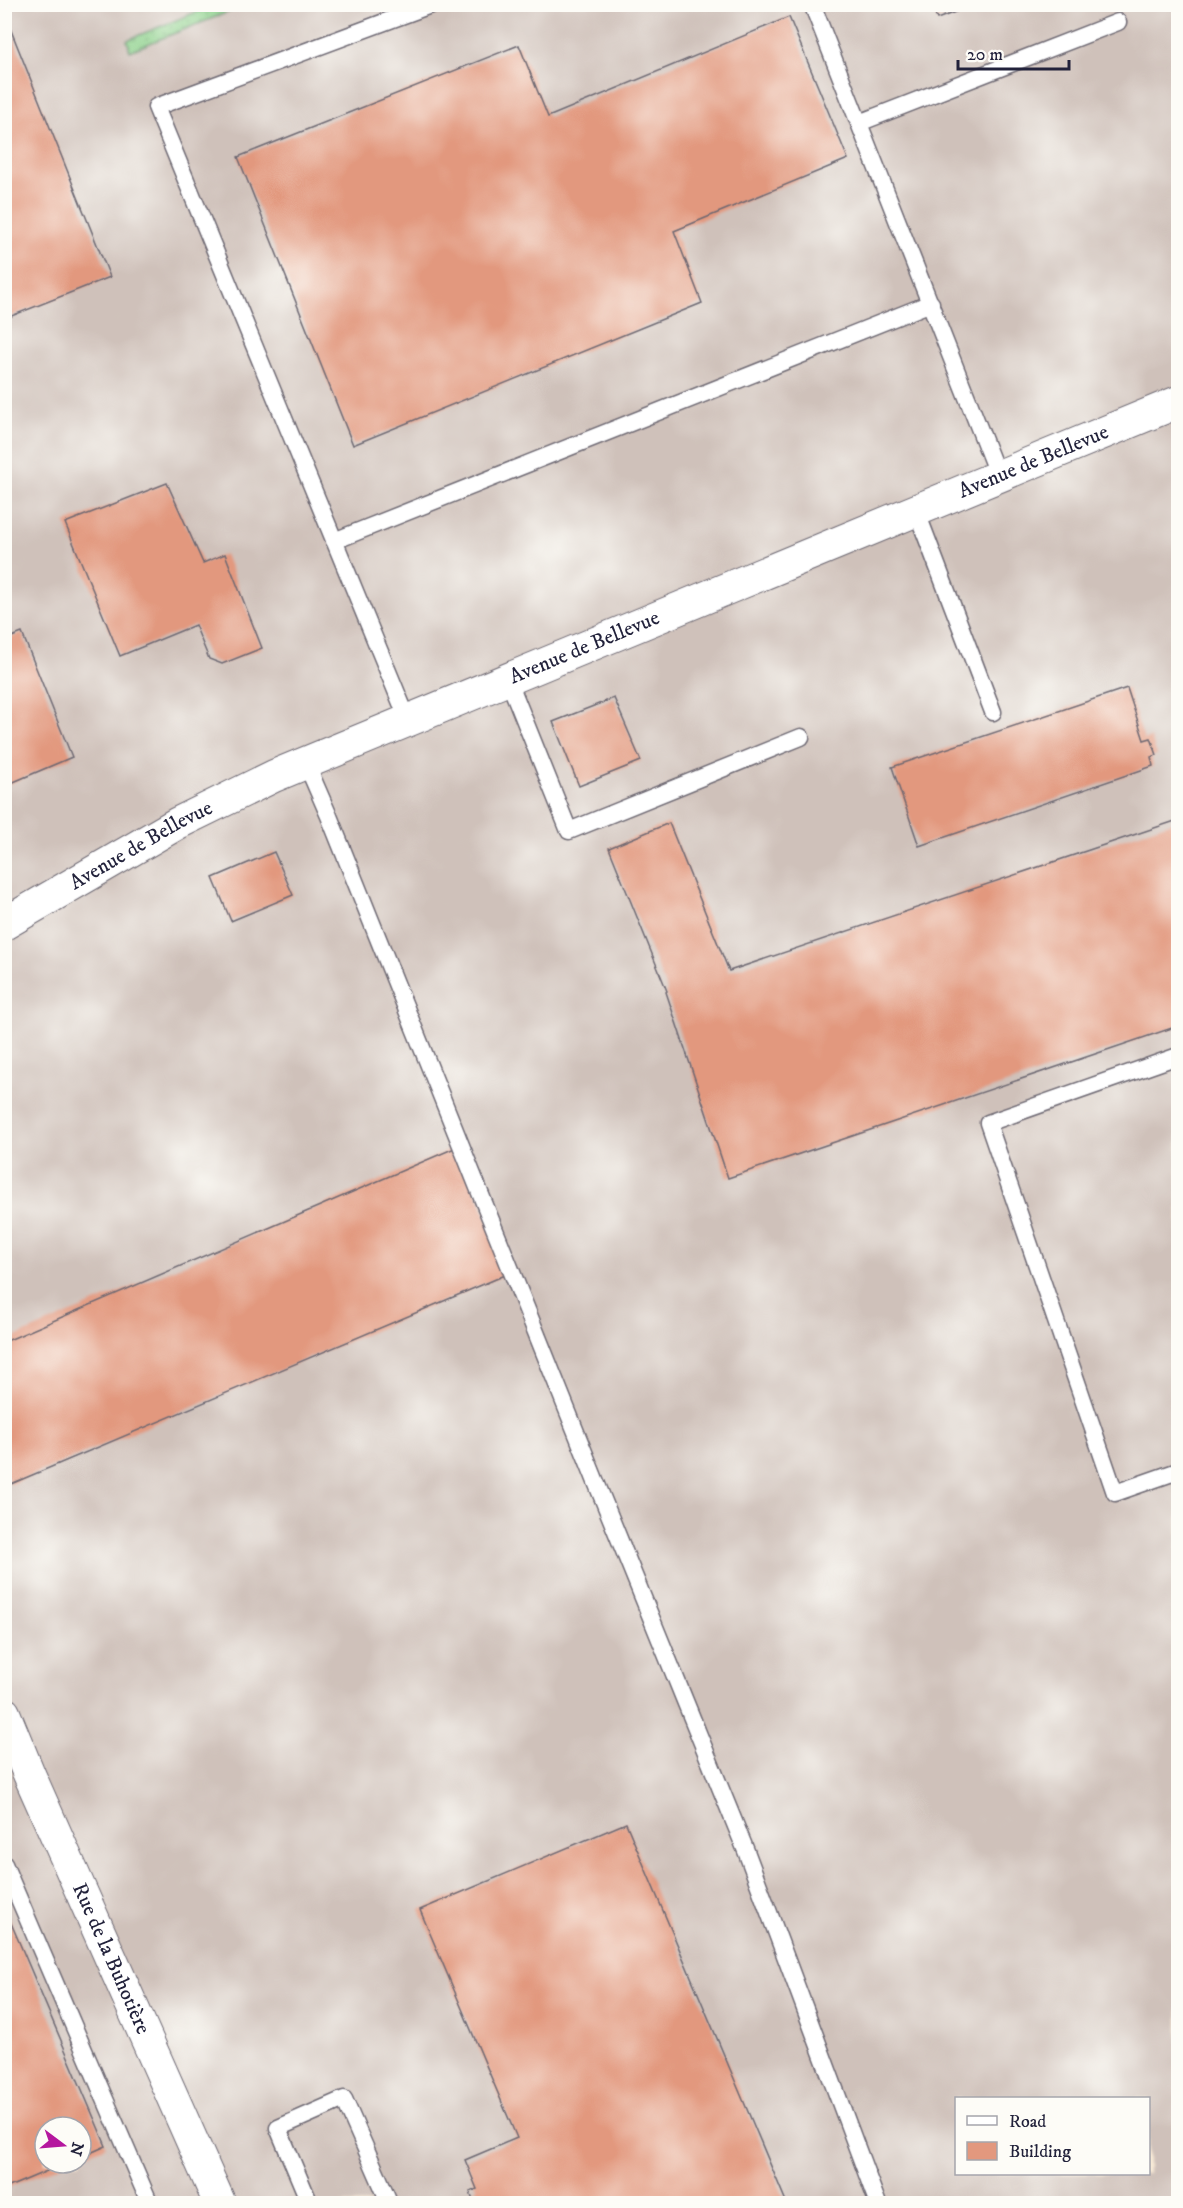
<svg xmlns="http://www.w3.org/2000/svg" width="1183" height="2208" viewBox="0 0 1183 2208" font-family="'IM FELL DW Pica',serif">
<defs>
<pattern id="grass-dots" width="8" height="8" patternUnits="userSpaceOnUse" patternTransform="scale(1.5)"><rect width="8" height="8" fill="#8bd08a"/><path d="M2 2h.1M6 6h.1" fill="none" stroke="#78b278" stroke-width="1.8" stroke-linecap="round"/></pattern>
</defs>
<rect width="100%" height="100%" fill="#fdfcf7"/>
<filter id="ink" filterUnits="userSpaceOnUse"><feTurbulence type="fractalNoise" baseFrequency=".0167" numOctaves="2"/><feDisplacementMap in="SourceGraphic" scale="12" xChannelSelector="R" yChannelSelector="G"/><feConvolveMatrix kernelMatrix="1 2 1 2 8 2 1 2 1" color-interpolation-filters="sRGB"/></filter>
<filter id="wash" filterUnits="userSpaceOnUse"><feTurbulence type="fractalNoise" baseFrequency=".008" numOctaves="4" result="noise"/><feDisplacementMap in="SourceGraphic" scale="24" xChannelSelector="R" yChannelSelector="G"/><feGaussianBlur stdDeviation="1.35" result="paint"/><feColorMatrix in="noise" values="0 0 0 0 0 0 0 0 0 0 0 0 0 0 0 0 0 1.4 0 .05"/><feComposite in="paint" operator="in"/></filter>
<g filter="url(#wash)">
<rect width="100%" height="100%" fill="#f8ead7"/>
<path fill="#cfc1ba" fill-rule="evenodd" d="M5,5H1178V2203L5,2204ZM956,2098H1148V2174H956ZM45,2127H81V2163H45Z"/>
<path fill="url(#grass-dots)" stroke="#567962" stroke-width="1.5" d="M216,4L246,5L130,51L127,40Z"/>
<g id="blocks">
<path fill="#e2987e" d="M931,4H974V5L937,19Z
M4,13L110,277L4,319Z
M789,17L848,159L674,231L702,303L353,445L238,157L519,45L548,117Z
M167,483L203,563L225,554L262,648L222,664L209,659L195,625L120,656L65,523Z
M22,633L72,757L4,786V640Z
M1127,688L1144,740L1151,738L1157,755L1151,757L1153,766L919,846L892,767Z
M614,698L641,761L579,786L553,722Z
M1178,820V1026L728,1178L666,992L667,991L609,848L669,823L729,971Z
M274,852L293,895L231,921L213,878Z
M457,1147L510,1273L11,1484L4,1470V1342Z
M626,1823L787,2204H474L470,2192L477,2189L465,2160L517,2138L420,1910Z
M8,1916L106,2146L81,2157V2127H45V2163H66L4,2189V1918Z"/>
</g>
</g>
<g filter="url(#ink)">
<use href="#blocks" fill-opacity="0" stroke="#6d6872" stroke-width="1.5"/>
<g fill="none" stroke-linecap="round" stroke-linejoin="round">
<g stroke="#6d6872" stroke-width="19">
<path id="lane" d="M812,4L998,476
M859,123L1118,22
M916,510L993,712
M334,541L931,303
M508,679L569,831L801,737
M408,720L156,107L433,4
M306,763L329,816L596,1482L746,1851L878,2204
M1178,1056L988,1123L1115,1493L1178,1471
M4,1864L150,2204
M310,2204L278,2128L344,2099L390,2204"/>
</g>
<g stroke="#6d6872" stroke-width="34">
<g id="street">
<path id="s1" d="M4,924L178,823L274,776L1178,402"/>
<path id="s2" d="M4,1713L29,1774L220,2204"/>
</g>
</g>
<use href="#lane" stroke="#fff" stroke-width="16"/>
<use href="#street" stroke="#fff" stroke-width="32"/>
</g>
</g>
<g text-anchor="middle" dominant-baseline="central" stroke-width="4.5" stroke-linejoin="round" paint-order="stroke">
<g font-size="21" fill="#22223b" stroke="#fdfcf7">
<text stroke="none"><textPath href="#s1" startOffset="1130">Avenue de Bellevue</textPath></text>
<text stroke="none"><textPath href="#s1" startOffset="644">Avenue de Bellevue</textPath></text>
<text stroke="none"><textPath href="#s1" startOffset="158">Avenue de Bellevue</textPath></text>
<text stroke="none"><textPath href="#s2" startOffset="268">Rue de la Buhotière</textPath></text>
</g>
</g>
<rect width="1183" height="2208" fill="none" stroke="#fdfcf7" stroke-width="24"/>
<rect x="955" y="2097" width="195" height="78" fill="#fdfcf7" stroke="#a5a5ac" stroke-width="1.5"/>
<rect x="967" y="2116" width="30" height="9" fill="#ffffff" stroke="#a5a5ac" stroke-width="1.5"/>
<text x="1009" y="2127" font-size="18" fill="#22223b">Road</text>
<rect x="967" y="2142" width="30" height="18" fill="#e2987e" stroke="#a5a5ac" stroke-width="1.5"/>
<text x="1009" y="2157" font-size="18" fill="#22223b">Building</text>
<g transform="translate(63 2145) rotate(106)"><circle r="28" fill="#fdfcf7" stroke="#a5a5ac" stroke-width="1.5"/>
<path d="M0-4.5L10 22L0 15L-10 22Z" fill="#b5179e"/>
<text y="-9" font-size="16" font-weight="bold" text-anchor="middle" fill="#22223b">N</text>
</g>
<path d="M958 60v9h111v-9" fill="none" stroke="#22223b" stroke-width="3"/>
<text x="967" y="60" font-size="18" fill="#22223b" stroke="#fdfcf7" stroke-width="4.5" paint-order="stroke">20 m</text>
</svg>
